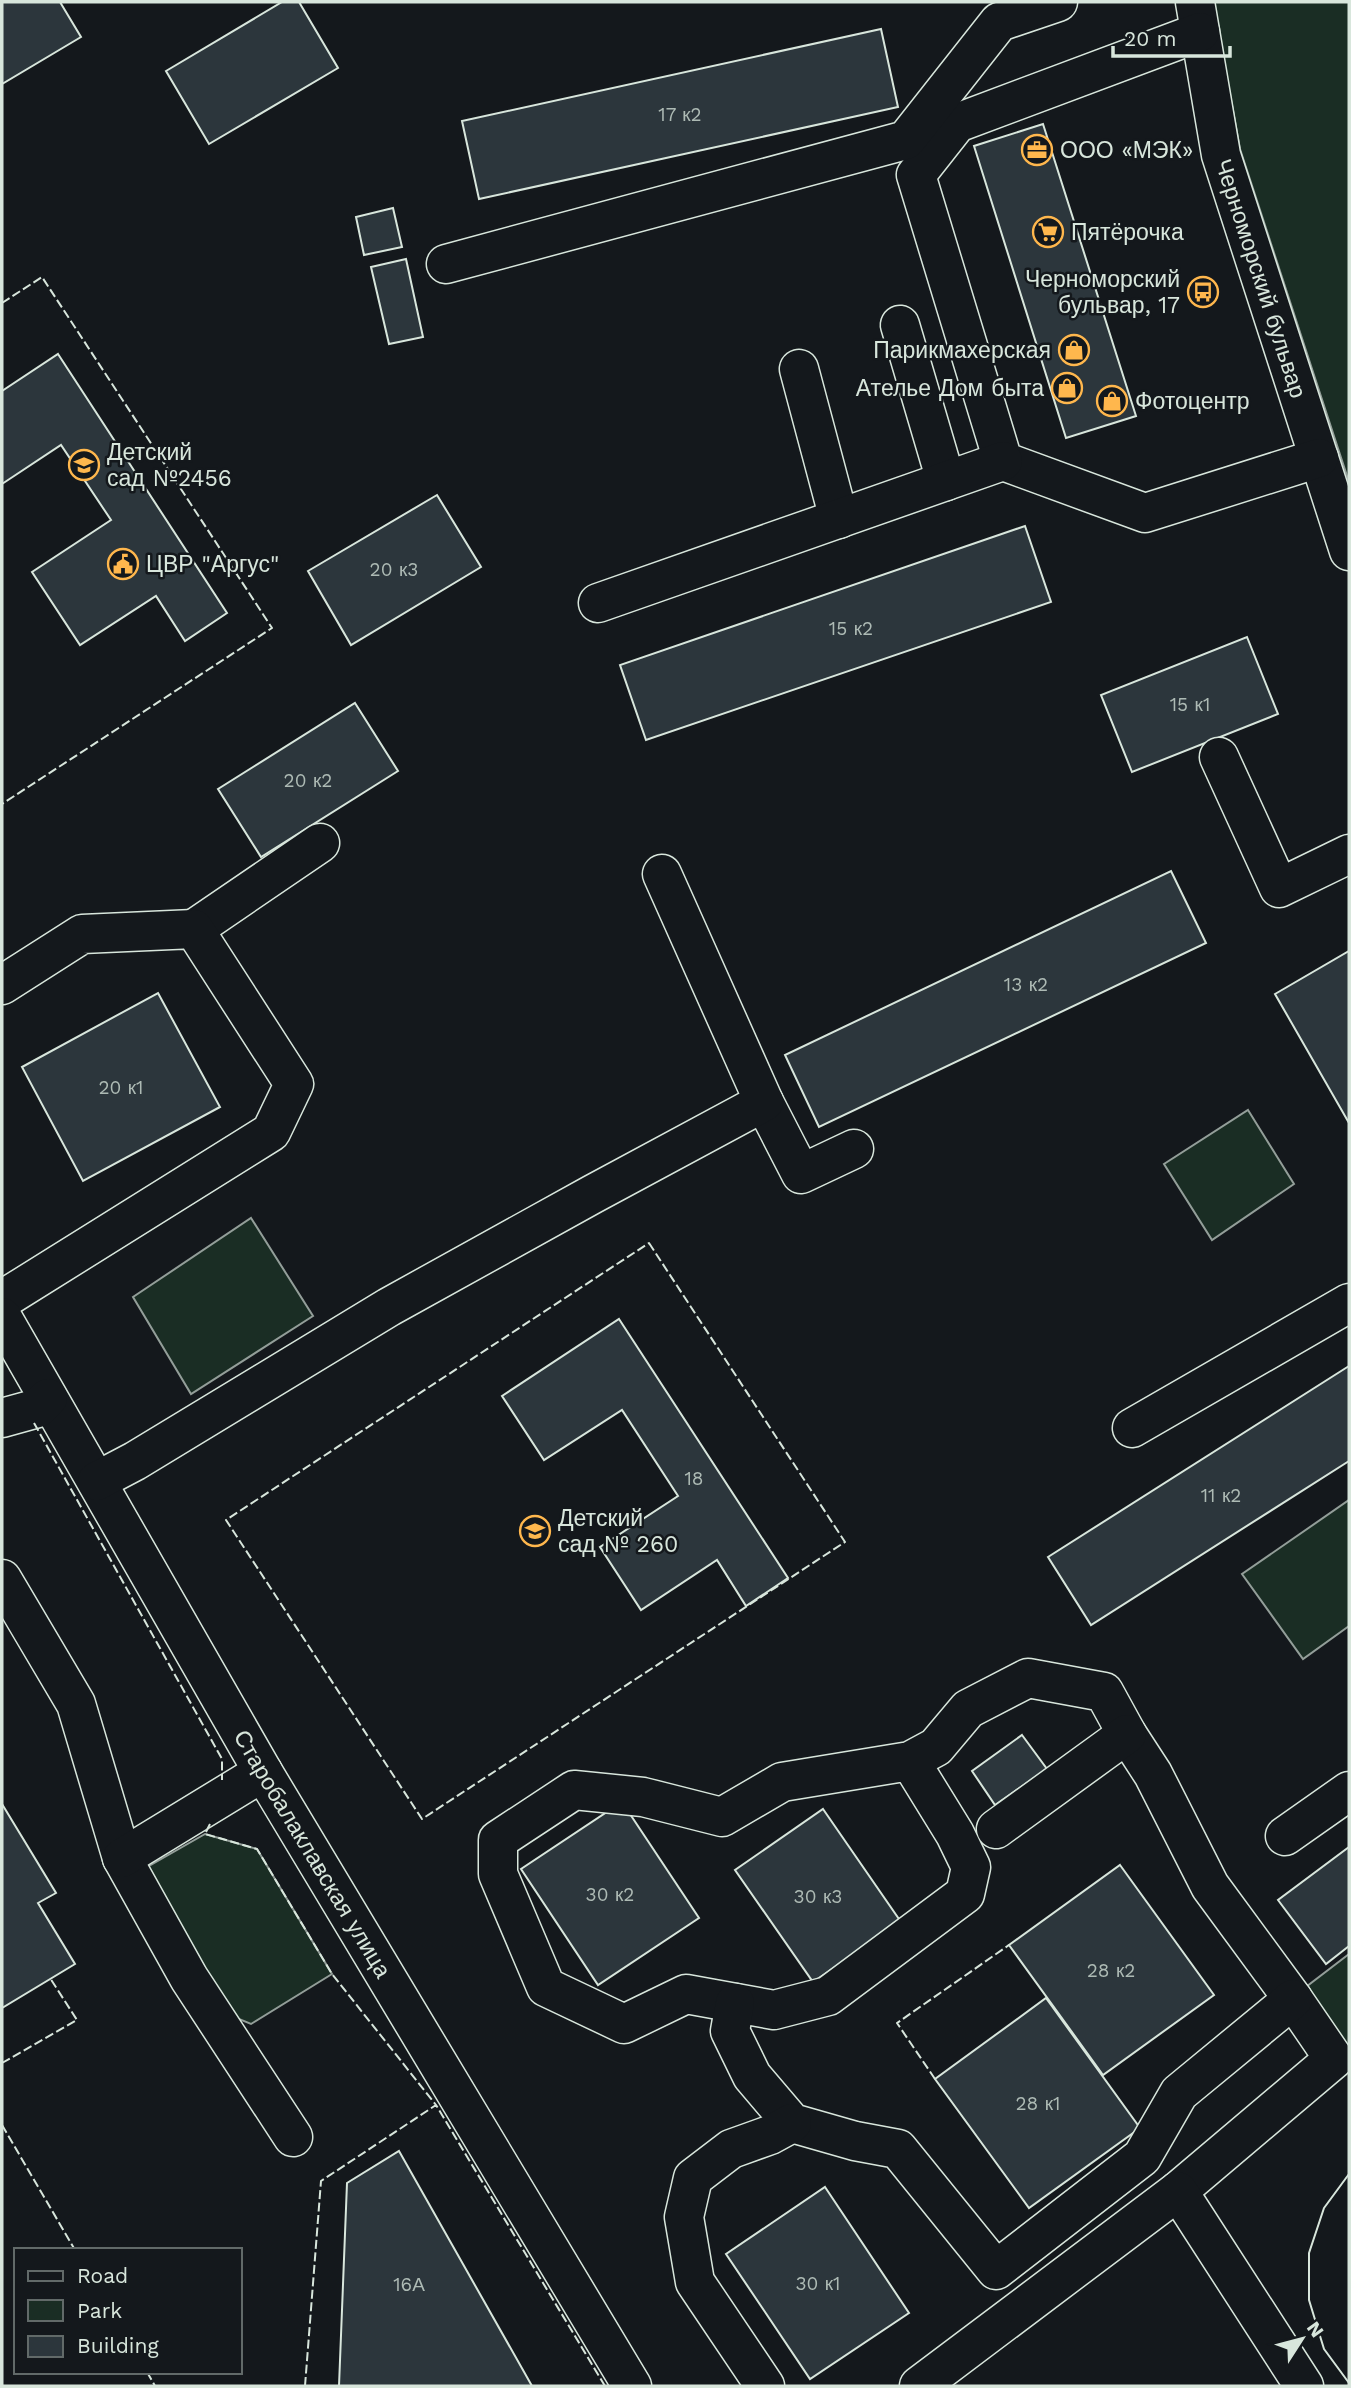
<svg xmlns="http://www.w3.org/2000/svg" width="1351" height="2388" viewBox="0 0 1351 2388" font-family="'Work Sans',sans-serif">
<rect width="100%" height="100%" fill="#14181c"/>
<path fill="#1a2d24" stroke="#939e99" stroke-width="2" d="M1213,2H1349V482L1240,149Z
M1248,1110L1294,1184L1212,1240L1164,1164Z
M251,1218L313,1316L191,1394L133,1297Z
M1349,1500V1626L1303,1659L1242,1574Z
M205,1834L257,1849L332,1974L251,2024L234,2017L142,1870Z
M1349,1954V2054L1302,1990Z"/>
<path fill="#2c363c" stroke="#d8e6dc" stroke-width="2" d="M2,2H60L81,37L2,84Z
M282,2H299L338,68L209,144L166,71Z
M881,29L898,107L479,199L462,121Z
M1043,124L1136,416L1066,438L974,146Z
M393,208L402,247L364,255L356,217Z
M406,259L423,337L389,344L371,267Z
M58,354L227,613L185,641L156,596L80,645L32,572L111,520L61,445L2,484V391Z
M437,495L481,567L351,645L308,571Z
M1025,526L1051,602L646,740L620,665Z
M1247,637L1278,714L1132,772L1101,695Z
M355,703L398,771L261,857L218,789Z
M1171,871L1206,943L819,1127L785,1055Z
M1349,951V1123L1275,994Z
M158,993L220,1107L83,1181L22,1067Z
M619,1319L788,1578L746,1606L717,1560L641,1610L600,1547L678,1496L622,1410L544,1460L502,1396Z
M1349,1366V1461L1091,1625L1048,1557Z
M1022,1735L1047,1769L995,1805L972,1771Z
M622,1802L699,1918L598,1985L521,1869Z
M2,1804L56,1893L38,1903L75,1964L2,2008Z
M823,1809L901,1922L813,1982L735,1870Z
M1349,1847V1946L1326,1964L1278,1900Z
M1120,1865L1214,1995L1103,2075L1009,1945Z
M1046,1998L1140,2128L1029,2208L935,2079Z
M399,2151L532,2386H339L347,2183Z
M825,2187L909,2313L810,2379L726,2254Z"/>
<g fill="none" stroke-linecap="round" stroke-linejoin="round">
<g stroke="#d8e6dc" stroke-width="41">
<g id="minor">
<path id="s1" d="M1195,2L1221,155L1349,551"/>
<path d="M1200,32L957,123L916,175L1003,461L1145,513L1319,458"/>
<path d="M446,264L906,140L999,22L1058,2"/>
<path d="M900,325L946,481"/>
<path d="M799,369L839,519"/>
<path d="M598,603L1003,461"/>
<path d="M1219,757L1279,888L1349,854"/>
<path d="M194,929L320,843"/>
<path d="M2,985L82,934L194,929L294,1084L271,1132L2,1300"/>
<path d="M764,1102L801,1174L854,1149"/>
<path id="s2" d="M2,1317L263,1772L632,2386"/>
<path d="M2,1418L38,1408L48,1398"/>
<path d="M1132,1428L1349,1303"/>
<path d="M97,1481L135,1461L389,1307L593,1194L764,1102L662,874"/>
<path d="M2,1579L76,1704L122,1858L189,1978L293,2137"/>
<path d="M910,1761L955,1834L971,1867L965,1894L828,1996L774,2010L686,1994L624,2024L546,1987L498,1874V1840L574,1790L643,1797L722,1817L782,1782L910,1761L936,1747L968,1709L1028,1678L1104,1692L1127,1734L1153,1774L1210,1886L1293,1999L1334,2059L1178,2191"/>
<path d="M996,1829L1127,1734"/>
<path d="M1285,1836L1349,1791"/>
<path d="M122,1858L263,1772"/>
<path d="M735,2003L730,2031L752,2076L792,2123L855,2141L898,2149L996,2270L1142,2157L1179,2093L1293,1999"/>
<path d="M765,2386L695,2282L684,2217L693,2178L731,2149L770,2135L792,2123"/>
<path d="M919,2386L1178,2191L1304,2386"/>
</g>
</g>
<use href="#minor" stroke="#14181c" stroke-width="38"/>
<path stroke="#d8e6dc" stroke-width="2" d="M1349,2174L1324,2208L1309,2253V2300L1324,2349L1349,2383"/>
<path stroke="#d8e6dc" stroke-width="2" stroke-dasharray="9 3.5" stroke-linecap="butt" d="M2,303L42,277L272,628L2,804
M649,1243L845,1542L422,1819L226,1520Z
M34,1423L222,1759V1780
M210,1824L205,1834L257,1849L332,1974L436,2105
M2,2063L77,2020L50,1978
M935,2079L897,2023L1009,1945
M2,2125L75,2250
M147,2372L155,2386
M305,2386L321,2181L436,2105L605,2386"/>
</g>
<defs>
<g id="office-ring" transform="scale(1.575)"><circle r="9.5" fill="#14181c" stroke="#ffb74d" stroke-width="1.5"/><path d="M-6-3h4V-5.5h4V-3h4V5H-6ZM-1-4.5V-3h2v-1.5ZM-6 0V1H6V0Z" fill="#ffb74d"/></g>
<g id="supermarket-ring" transform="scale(1.575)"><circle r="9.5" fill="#14181c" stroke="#ffb74d" stroke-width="1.5"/><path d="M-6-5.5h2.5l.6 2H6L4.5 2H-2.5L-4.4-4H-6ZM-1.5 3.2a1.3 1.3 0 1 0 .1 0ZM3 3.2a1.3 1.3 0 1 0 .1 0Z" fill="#ffb74d"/></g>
<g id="bus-ring" transform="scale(1.575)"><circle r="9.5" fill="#14181c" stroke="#ffb74d" stroke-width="1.5"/><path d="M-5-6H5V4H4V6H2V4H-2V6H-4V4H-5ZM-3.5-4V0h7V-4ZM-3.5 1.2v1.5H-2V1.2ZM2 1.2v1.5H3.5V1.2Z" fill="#ffb74d"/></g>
<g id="shop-ring" transform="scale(1.575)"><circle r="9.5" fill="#14181c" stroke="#ffb74d" stroke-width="1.5"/><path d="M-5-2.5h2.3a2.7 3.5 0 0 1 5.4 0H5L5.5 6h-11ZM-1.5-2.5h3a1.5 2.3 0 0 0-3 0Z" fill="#ffb74d"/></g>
<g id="school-ring" transform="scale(1.575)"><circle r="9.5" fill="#14181c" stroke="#ffb74d" stroke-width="1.5"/><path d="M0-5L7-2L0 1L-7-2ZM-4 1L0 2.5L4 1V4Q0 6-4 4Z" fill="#ffb74d"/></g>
<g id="civic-ring" transform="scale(1.575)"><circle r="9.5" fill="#14181c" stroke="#ffb74d" stroke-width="1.5"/><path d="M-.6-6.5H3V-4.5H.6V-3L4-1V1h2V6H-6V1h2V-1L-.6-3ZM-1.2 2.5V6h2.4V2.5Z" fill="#ffb74d"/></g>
</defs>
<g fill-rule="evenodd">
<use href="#office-ring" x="1037" y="150"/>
<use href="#supermarket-ring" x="1048" y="232"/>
<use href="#bus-ring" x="1203" y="292"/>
<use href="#shop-ring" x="1074" y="350"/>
<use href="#shop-ring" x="1067" y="388"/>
<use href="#shop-ring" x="1112" y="401"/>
<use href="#school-ring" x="84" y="465"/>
<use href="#civic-ring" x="123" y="564"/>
<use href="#school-ring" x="535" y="1531"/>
</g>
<g text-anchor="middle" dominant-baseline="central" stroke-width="5" stroke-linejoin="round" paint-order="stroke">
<g font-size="19" fill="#adbab4">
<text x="680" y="114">17 к2</text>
<text x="394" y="569">20 к3</text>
<text x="851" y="628">15 к2</text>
<text x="1190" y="704">15 к1</text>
<text x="308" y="780">20 к2</text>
<text x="1026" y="984">13 к2</text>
<text x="121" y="1087">20 к1</text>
<text x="694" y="1478">18</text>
<text x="1221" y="1495">11 к2</text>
<text x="610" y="1894">30 к2</text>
<text x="818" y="1896">30 к3</text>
<text x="1111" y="1970">28 к2</text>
<text x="1038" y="2103">28 к1</text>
<text x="818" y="2283">30 к1</text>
<text x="409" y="2284">16А</text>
</g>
<g font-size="23" fill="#d8e6dc" stroke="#14181c" text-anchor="start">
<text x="1060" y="150">ООО «МЭК»</text>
<text x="1071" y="232">Пятёрочка</text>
<text x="1180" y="279" text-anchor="end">Черноморский<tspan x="1180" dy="26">бульвар, 17</tspan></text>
<text x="1051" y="350" text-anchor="end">Парикмахерская</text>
<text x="1044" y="388" text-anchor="end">Ателье Дом быта</text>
<text x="1135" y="401">Фотоцентр</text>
<text x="107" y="452">Детский<tspan x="107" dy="26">сад №2456</tspan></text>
<text x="146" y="564">ЦВР "Аргус"</text>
<text x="558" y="1518">Детский<tspan x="558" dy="26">сад № 260</tspan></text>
</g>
<g font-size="23" fill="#d8e6dc" stroke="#14181c">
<text stroke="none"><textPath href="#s1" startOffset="285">Черноморский бульвар</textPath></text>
<text stroke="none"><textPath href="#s2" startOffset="620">Старобалаклавская улица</textPath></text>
</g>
</g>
<rect width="1351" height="2388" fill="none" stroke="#d8e6dc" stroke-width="7"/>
<rect x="14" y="2248" width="228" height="126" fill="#14181c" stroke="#626a69" stroke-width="2"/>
<rect x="28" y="2271" width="35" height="10" fill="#14181c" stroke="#626a69" stroke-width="2"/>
<text x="77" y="2283" font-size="21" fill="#d8e6dc">Road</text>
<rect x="28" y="2300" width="35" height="21" fill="#1a2d24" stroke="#626a69" stroke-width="2"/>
<text x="77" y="2318" font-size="21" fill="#d8e6dc">Park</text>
<rect x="28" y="2336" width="35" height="21" fill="#2c363c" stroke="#626a69" stroke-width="2"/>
<text x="77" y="2353" font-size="21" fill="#d8e6dc">Building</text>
<g transform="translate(1302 2339) rotate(54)" stroke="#14181c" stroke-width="5" paint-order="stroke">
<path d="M0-5L12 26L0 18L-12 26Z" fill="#d8e6dc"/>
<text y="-10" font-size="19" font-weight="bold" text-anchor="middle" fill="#d8e6dc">N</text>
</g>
<path d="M1113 46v10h117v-10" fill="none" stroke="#d8e6dc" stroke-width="3.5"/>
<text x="1124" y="46" font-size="21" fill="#d8e6dc" stroke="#14181c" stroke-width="5" paint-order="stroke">20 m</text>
</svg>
